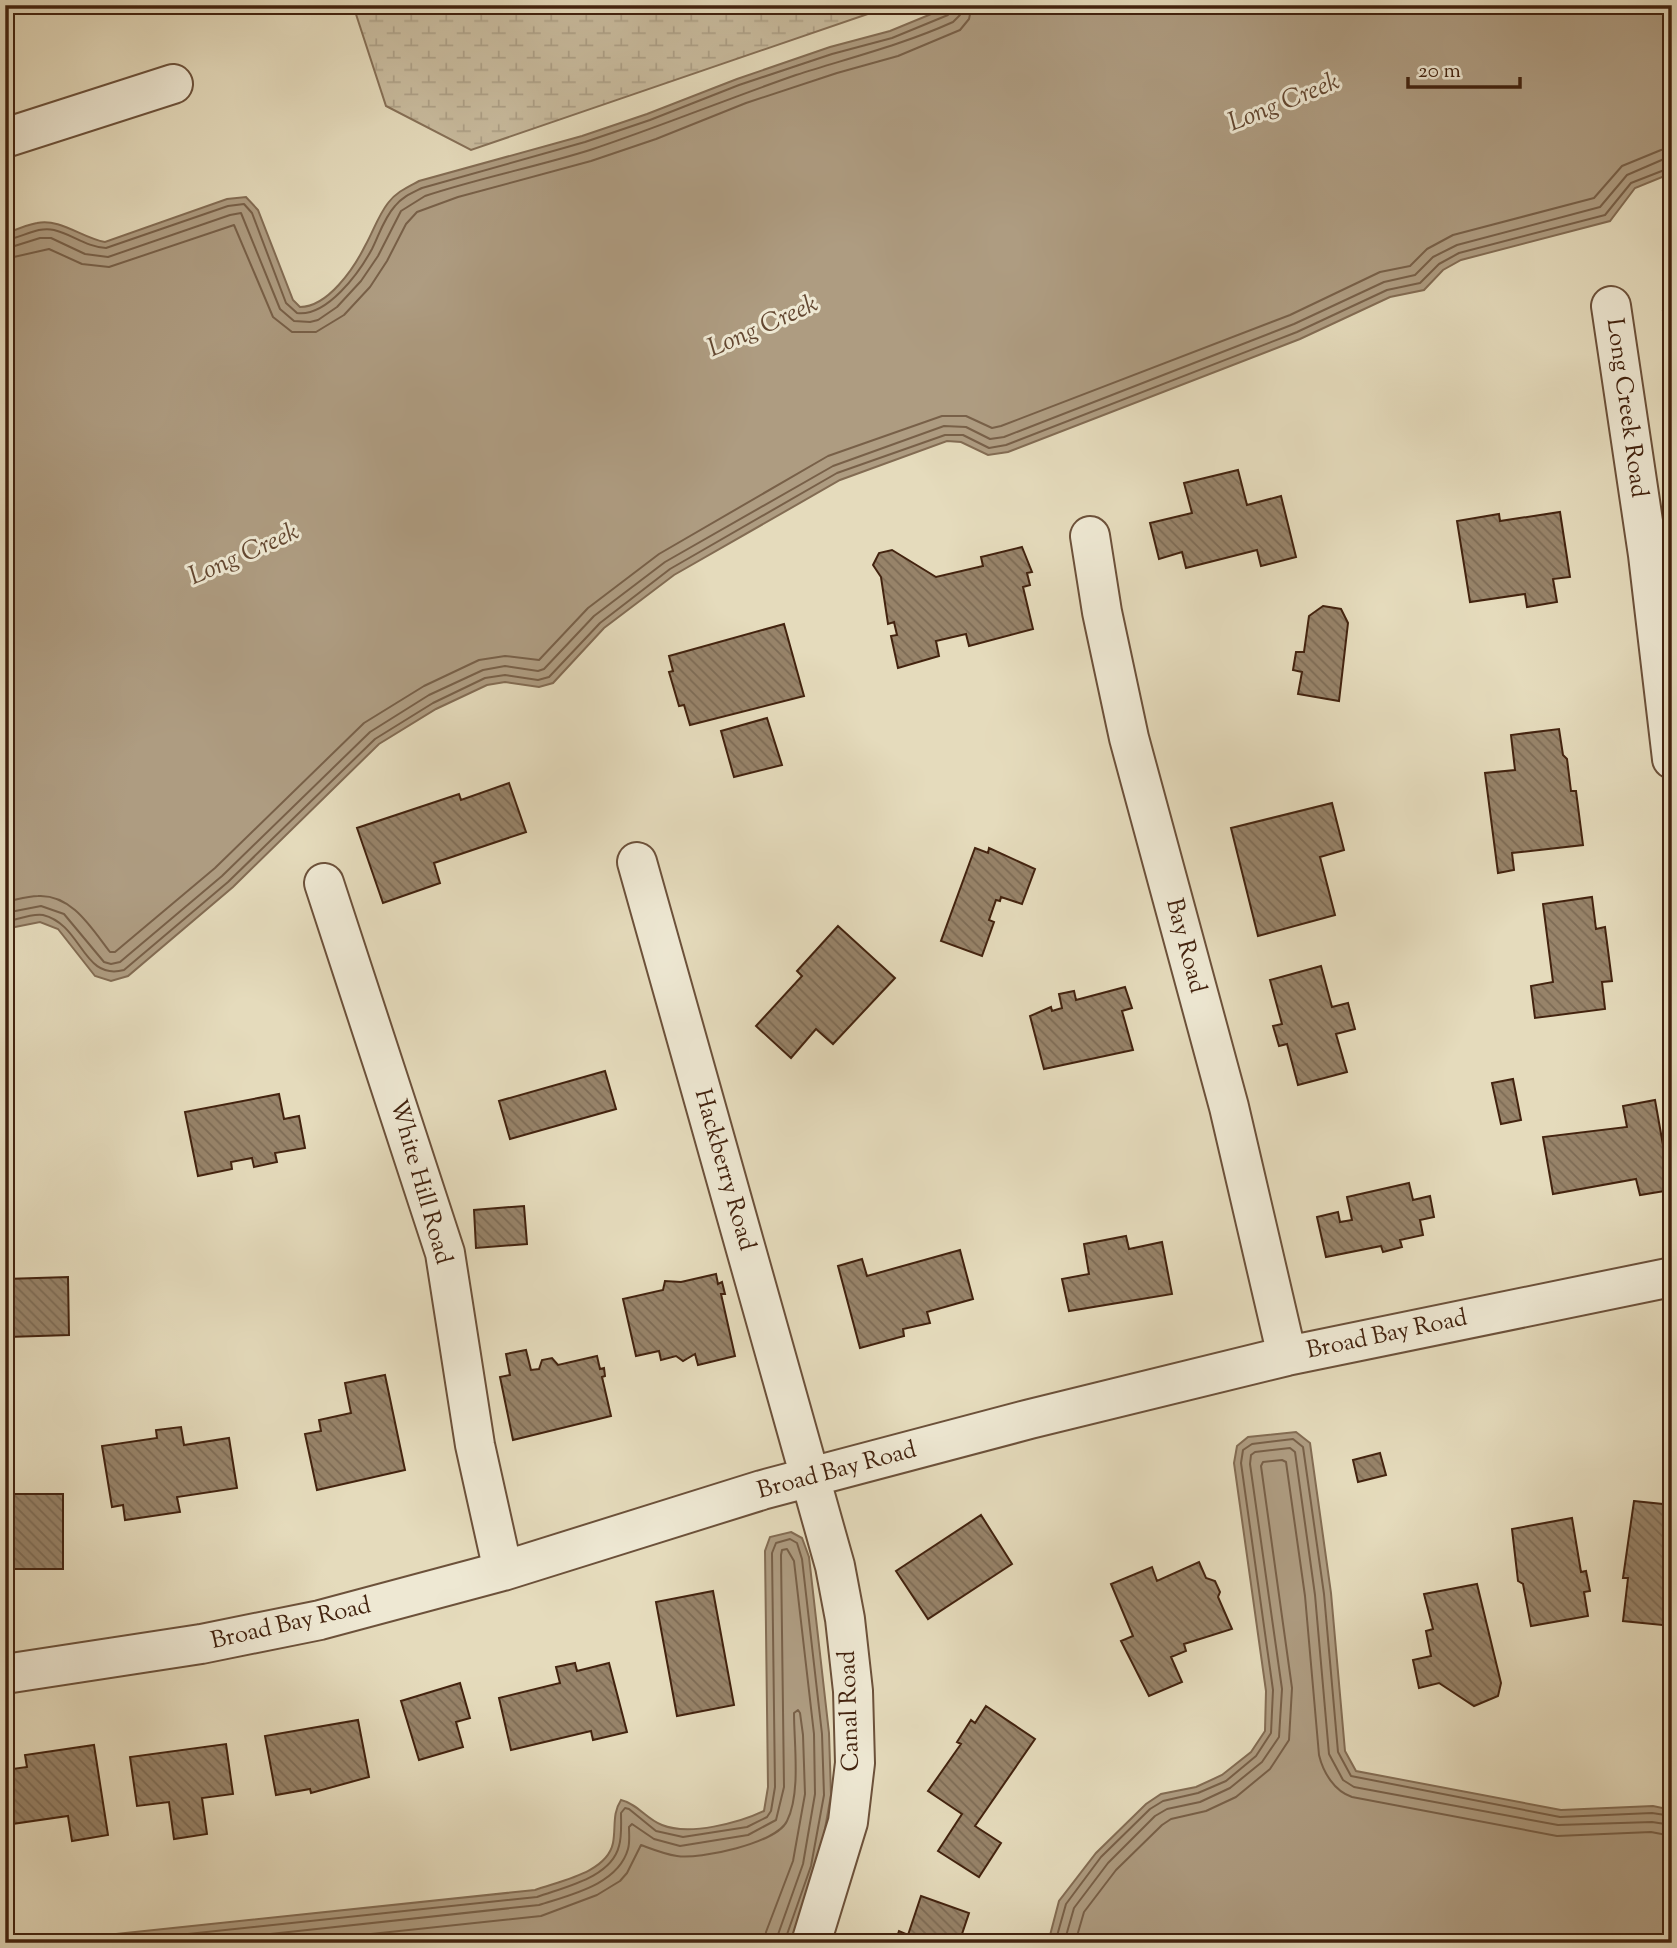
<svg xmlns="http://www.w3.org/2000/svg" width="1677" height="1948" viewBox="0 0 1677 1948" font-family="'Sorts Mill Goudy',serif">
<defs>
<pattern id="wetland-marsh" width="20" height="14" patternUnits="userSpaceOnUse" patternTransform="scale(1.75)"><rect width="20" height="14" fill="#c9bc9f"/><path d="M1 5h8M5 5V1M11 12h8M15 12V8" fill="none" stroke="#aea188"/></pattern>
<pattern id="building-back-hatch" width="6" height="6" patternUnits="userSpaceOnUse" patternTransform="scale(1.75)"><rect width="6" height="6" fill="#978369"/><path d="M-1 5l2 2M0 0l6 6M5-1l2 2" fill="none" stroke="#7d6b55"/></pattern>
</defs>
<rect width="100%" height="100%" fill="#e5dbbc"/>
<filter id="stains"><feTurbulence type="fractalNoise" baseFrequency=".00286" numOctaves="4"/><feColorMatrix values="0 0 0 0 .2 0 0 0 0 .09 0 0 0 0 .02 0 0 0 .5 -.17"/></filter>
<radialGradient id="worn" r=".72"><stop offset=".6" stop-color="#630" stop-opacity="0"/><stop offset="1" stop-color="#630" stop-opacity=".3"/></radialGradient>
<path fill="url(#wetland-marsh)" stroke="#867057" stroke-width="2" d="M353,5H894L471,150L386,106Z"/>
<path fill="#ae9c81" stroke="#836c53" stroke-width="2" d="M953,5H1672V173L1635,188L1610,221L1461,260L1443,270L1424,290L1390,297L1300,339L1008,452L988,455L961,442L947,441L840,480L674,575L604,628L553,683L539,687L505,682L487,685L436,709L379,744L233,887L128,976L111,981L95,976L58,929L40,922L5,929V234C15,230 26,225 37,223C60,218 82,238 105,242L227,199L246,197L258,210L293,300L300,307C328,307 354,268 365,246C373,232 378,216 388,203C396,192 408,187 419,181L582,136L647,114L737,79L830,47L890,31Z
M1296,1432L1310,1443L1331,1593L1345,1751L1356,1771L1561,1810L1653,1806L1672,1810V1943H1048L1059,1901L1096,1853L1146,1804L1161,1794L1196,1787L1222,1775L1251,1752L1265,1731L1266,1691L1234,1463L1237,1446L1248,1437Z
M791,1532L802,1538L809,1557L829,1733L831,1795L818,1868L790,1943H66L97,1936L535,1890C559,1881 607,1873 613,1843C616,1827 612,1814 621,1800C638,1804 646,1819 662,1825C689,1836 739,1823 764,1811L768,1787L765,1551L770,1537Z"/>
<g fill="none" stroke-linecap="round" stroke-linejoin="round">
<path stroke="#786048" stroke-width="2" d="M5,240C22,238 37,226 54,230C72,234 86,247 106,248L228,206L244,204L252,213L286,303L297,313C327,317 359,273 372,249C379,235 384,218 395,206C402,197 412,193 422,188L585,142L650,120L739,85L832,54L892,38L948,15L952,5
M5,249L40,238H51L85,254L108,257L230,215L241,213L280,309L294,321L310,322L318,320L337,307L361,281L378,256L401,211L425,196C479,178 536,167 590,150C659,127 727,99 796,75C849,58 902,45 953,22L960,15L961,5
M5,259L49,249L82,264L109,267L234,225L273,317L292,332H316L344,315L370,287L387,261L406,224L417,212L458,197L591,161L656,139L746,103L837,73L898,56L960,30L969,19L972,5
M5,902C16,900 27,896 38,896C72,894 92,929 110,952H115L215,868L364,723L424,686L479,660L505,656L539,660L588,608L659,554L828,456L942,416H966L992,428L1001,426L1290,315L1380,272L1410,266L1427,249L1453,235L1594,198L1622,166L1661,150L1672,148
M5,913L41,906L64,914L104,962L111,964L120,962L222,876L370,732L429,695L483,670L505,666L538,671L544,669L594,616L665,562L833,466L944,426L966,427L990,439L1004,437L1294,324L1384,282L1415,275L1433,257L1457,245L1600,207L1627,175L1664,159H1672
M5,922C16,920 32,913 43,915C83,925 82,981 124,970L228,882L375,739L433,703L485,678L505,675L538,680L549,677L600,623L670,569L837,473L945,435H963L989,448L1006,445L1297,332L1387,290L1420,283L1439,264L1459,253L1605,215L1631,183L1672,167
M103,1943L537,1897C564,1887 611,1878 619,1846C622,1836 621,1823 621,1813L625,1808L629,1809L656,1831L683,1837L747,1827L767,1817L771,1811L775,1787L772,1553L776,1543L790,1539L797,1543L802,1559L822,1734L824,1795L811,1866L784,1943
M186,1943L539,1905C569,1895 618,1885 628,1849C630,1842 629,1834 629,1827L632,1824L654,1839L680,1846L748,1835L776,1820L784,1787L781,1555L782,1550L787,1549L794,1561L814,1734L815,1794L803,1864L775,1943
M286,1943L541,1916L597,1895L620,1881L627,1873L641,1845C652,1849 664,1854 677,1856C699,1860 777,1843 787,1821C801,1793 794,1744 794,1713L798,1710L800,1713L803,1735L805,1794L793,1861L766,1932L765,1943
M1055,1943L1066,1904L1101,1857L1150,1809L1163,1801L1198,1793L1226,1781L1256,1756L1271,1733L1273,1690L1241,1463L1243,1450L1252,1444L1293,1439L1303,1447L1324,1594L1338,1752L1351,1776L1560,1817L1652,1813L1672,1816
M1064,1943L1074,1908L1108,1863L1155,1816L1167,1809L1200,1802L1230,1788L1262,1762L1279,1737L1282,1689L1250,1464L1251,1455L1255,1452L1290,1448L1295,1452L1315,1595L1329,1754L1343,1780L1354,1787L1558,1825L1652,1822L1672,1825
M1075,1943L1084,1912L1116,1870L1162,1825L1171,1819L1206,1811L1236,1797L1270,1769L1289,1740L1292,1688L1261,1466L1263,1462L1282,1460L1286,1462L1305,1596L1319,1755C1323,1772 1334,1791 1352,1797L1557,1836L1651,1832L1672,1836"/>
</g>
<path fill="url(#building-back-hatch)" stroke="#43230f" stroke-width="2" d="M1672,310V379L1663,311Z
M1238,470L1247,505L1281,496L1296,557L1261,566L1257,550L1186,568L1182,552L1159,559L1150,523L1192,513L1184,483Z
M1560,512L1570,577L1553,579L1557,602L1527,607L1525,594L1470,602L1457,521L1499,514L1500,521Z
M1022,547L1032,572L1027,573L1030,585L1023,587L1033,629L969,646L966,634L936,641L939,656L898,668L891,636L897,635L894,622L888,624L881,577L873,565L879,553L892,550L936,577L983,566L981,557Z
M1323,606L1341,609L1348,623L1339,701L1298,694L1302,672L1293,670L1296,652H1304L1309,616Z
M784,624L804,696L690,725L684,705L679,706L669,672L673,671L669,656Z
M767,718L782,765L734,777L721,731Z
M1559,729L1563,755L1567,759L1571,791H1576L1583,845L1512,853L1514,870L1498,873L1485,773L1515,770L1511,735Z
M509,783L526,832L434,863L440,883L383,903L357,828L459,794L461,800Z
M1332,803L1344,850L1320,857L1335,915L1258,936L1231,828Z
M975,848L988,853L989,848L1035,869L1022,904L1001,897L1000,901L996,900L989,920L994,922L982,956L941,941Z
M1592,897L1596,929L1605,927L1612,981L1602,982L1605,1009L1535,1018L1531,986L1553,982L1543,904Z
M838,926L895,978L833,1044L816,1029L791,1058L756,1026L802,976L797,971Z
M1321,966L1332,1007L1348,1003L1355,1029L1336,1034L1347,1072L1298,1085L1287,1044L1279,1046L1273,1026L1282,1024L1270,980Z
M1125,987L1132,1008L1122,1011L1133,1050L1044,1069L1030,1016L1051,1007L1052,1011L1062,1008L1059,994L1074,991L1076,1000Z
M605,1071L616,1109L510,1139L499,1101Z
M1513,1079L1521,1120L1501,1124L1492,1083Z
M279,1094L284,1119L299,1116L305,1148L275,1153L277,1162L254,1167L252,1158L231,1162L232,1169L198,1176L185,1112Z
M1655,1100L1671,1190L1640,1195L1636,1179L1553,1194L1543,1137L1627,1127L1623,1106Z
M1409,1183L1413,1200L1430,1196L1434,1217L1420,1220L1423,1235L1400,1240L1402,1247L1383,1252L1381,1246L1326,1257L1317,1217L1338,1212L1340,1222L1352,1220L1347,1197Z
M524,1206L527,1244L476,1248L474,1210Z
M1126,1236L1129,1249L1162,1242L1172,1294L1069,1311L1062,1279L1089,1274L1084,1244Z
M960,1250L973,1299L927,1312L930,1323L903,1329L904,1336L860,1348L838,1266L862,1259L867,1276Z
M716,1274L718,1284L722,1282L725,1294H721L735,1356L698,1365L695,1354L683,1361L676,1356L661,1360L659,1351L636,1356L623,1299L663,1290L665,1281L681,1282Z
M68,1277L69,1335L8,1337L5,1279Z
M526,1350L531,1370L539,1369L542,1360L552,1358L558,1365L597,1356L600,1369L604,1368L605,1376L602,1377L611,1416L513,1440L500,1377L510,1375L506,1354Z
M385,1375L405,1470L317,1490L305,1434L321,1431L319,1420L351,1413L345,1383Z
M181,1427L184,1445L229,1438L237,1488L177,1497L180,1512L125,1520L123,1505L112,1507L102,1446L157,1438L156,1430Z
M1380,1453L1386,1475L1358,1482L1353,1460Z
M5,1486H10V1494H63V1569H5Z
M1634,1501L1672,1505V1626L1623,1621L1628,1578H1623Z
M981,1515L1012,1564L928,1619L896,1571Z
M1572,1518L1581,1572L1586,1571L1590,1591L1584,1592L1588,1616L1531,1626L1523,1584L1518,1581L1512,1529Z
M1199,1562L1206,1578L1215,1581L1220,1592L1218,1597L1232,1629L1184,1644L1186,1651L1171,1657L1182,1682L1149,1696L1121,1641L1133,1636L1111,1584L1152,1567L1157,1581Z
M1477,1584L1501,1683L1498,1696L1474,1706L1439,1683L1419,1688L1413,1660L1431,1656L1426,1631L1433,1629L1424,1594Z
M713,1591L734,1705L677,1716L656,1602Z
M575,1663L577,1671L609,1663L627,1732L593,1740L591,1731L511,1750L499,1698L560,1683L556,1667Z
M460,1683L470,1718L456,1722L463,1747L419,1760L401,1701Z
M986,1706L1035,1739L975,1826L1001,1843L979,1877L938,1851L962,1814L928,1791L961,1744L957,1742L971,1720L975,1723Z
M358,1720L369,1777L311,1793L310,1789L276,1795L265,1736Z
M226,1744L233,1794L202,1798L207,1834L174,1839L169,1802L137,1806L130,1757Z
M94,1745L108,1835L72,1841L68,1816L5,1825V1770L27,1767L25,1755Z
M921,1896L969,1913L959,1943H895L899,1931L908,1935Z"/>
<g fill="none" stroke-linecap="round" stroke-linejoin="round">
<g stroke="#6c513a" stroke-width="42">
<path id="minor" d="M5,138L173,84
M1611,306L1648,555L1672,759
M1090,536L1102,612L1129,738L1229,1107L1287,1356
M637,862L835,1566L845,1619L853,1691L855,1763L848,1822L811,1943
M324,883L445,1253L475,1445L503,1571
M5,1674L201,1644L320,1620L503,1571L762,1490L1030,1419L1287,1356L1672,1277"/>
</g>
<use href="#minor" stroke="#eee8d3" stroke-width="38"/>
</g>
<g text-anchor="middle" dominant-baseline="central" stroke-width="6" stroke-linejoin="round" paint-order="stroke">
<g font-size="24" fill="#43230f" stroke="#eee8d3">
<text transform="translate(1626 408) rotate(82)">Long Creek Road</text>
<text transform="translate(1185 946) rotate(75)">Bay Road</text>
<text transform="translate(724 1170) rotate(74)">Hackberry Road</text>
<text transform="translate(420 1182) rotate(74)">White Hill Road</text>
<text transform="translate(1387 1335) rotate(-12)">Broad Bay Road</text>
<text transform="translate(837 1471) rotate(-15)">Broad Bay Road</text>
<text transform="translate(291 1624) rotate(-13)">Broad Bay Road</text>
<text transform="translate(850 1711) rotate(-92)">Canal Road</text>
</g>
<g font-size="26" font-style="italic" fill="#634731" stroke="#eee8d3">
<text transform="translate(1284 103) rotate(-22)">Long Creek</text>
<text transform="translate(763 327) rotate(-24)">Long Creek</text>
<text transform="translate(244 555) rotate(-24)">Long Creek</text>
</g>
</g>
<rect width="1677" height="1948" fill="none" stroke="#e5dbbc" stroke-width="28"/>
<rect x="7" y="7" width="1663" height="1934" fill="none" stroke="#43230f" stroke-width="3.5"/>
<rect x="14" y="14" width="1649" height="1920" fill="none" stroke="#43230f" stroke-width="2"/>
<path d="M1408 77v10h112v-10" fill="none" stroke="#43230f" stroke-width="3.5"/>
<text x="1418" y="77" font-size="21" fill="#43230f" stroke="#eee8d3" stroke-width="5" paint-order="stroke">20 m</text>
<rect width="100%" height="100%" filter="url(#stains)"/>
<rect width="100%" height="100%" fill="url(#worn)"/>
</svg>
